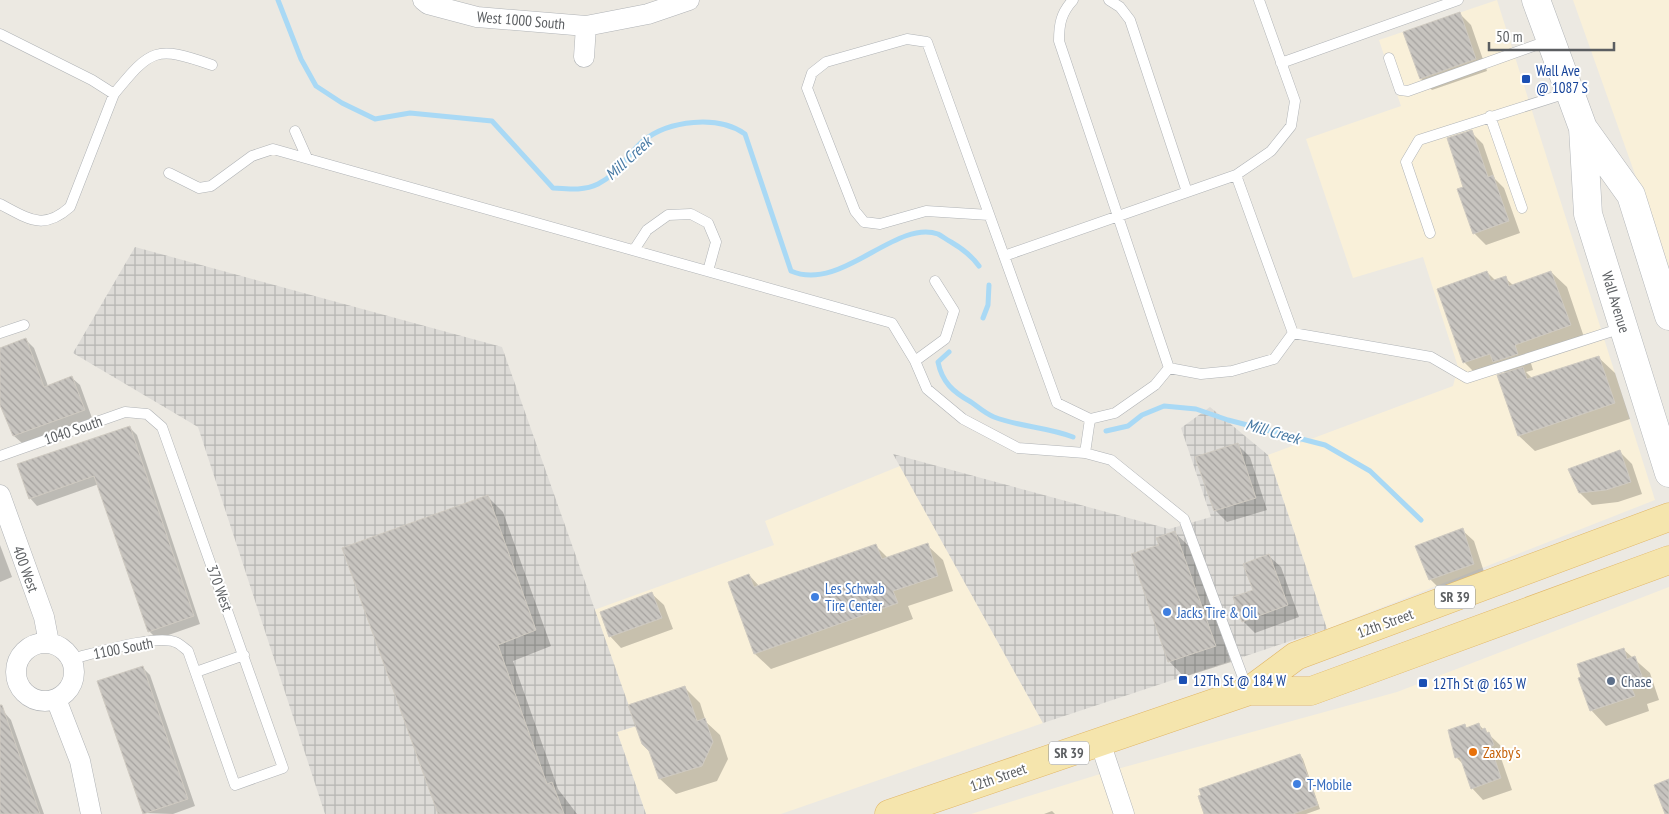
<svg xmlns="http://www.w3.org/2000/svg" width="1669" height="814" viewBox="0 0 1669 814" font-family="'PT Sans Narrow',sans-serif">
<defs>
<pattern id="industrial-grid" width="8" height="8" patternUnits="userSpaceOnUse" patternTransform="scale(1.25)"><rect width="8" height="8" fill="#dddbd7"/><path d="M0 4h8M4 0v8" fill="none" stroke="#b6b5b2"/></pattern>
<pattern id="building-back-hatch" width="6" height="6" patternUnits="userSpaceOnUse" patternTransform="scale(1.25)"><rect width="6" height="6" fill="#c7c4bf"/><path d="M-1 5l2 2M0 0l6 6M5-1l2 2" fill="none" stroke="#a5a29f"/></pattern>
</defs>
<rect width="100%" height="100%" fill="#ece9e2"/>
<path fill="#f9f0d9" d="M1497,0L1655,500L1327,629L1268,455L1453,386L1458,367L1423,257L1353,278L1306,139L1401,106L1379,40Z
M1573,0H1669V270Z
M900,466L1043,723L781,814H646L617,732L636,726L594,610L774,545L765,521Z
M1669,587V814H971L1110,771L1397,692Z"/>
<path fill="url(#industrial-grid)" d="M135,247L502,347L636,726L617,732L646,814H325L198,427L73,353Z
M1210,407L1268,455L1327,629L1043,723L893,454L1169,529L1211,517L1181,428Z"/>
<path fill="#0003" d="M1460,14L1471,25L1487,71L1432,90L1421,79L1405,32Z
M1471,132L1483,144L1495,179L1504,188L1520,233L1486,245L1474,233Z
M1487,272L1496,281L1505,278L1513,285L1551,272L1567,287L1585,340L1530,360L1533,370L1526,372L1533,379L1599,358L1615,373L1630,419L1535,451L1519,436L1499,376L1506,374L1502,370L1480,378L1464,362Z
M26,340L34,348L48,386L72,378L80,385L92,418L22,443L14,436L0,393V349Z
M129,427L137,435L200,624L157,639L149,631L99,484L37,506L30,498Z
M1238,445L1250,457L1267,510L1227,522L1215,510Z
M1620,452L1632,464L1642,494L1618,502L1592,505L1580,493Z
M487,496L503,512L551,646L513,661L558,789L577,814H439Z
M1462,530L1474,541L1485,575L1442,591L1430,579Z
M1175,533L1191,548L1231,662L1184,677L1169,661L1161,546Z
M0,545L12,577L0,582Z
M927,545L943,560L953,591L908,606L913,619L771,669L755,654L729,582L749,575L760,587L876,546L888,558Z
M1269,556L1281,567L1299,617L1255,633L1243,621Z
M652,594L664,605L673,629L621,648L610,636Z
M1623,649L1650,673L1659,700L1647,704L1649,711L1606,726L1591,710L1583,678Z
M142,667L150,675L195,806L173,814L144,813Z
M684,687L700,703L706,722L720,735L728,759L717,781L676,794L660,779L651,752Z
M4,712L11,720L44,814H0V713Z
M1479,725L1500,745L1505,757L1501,758L1512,790L1483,800L1472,788L1464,765L1457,758L1450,731L1465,726L1468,729Z
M1300,755L1303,759L1320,809L1306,814H1205Z
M1052,811L1055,814H1044Z"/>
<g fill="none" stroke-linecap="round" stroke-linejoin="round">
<path stroke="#a9d9f5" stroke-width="5" d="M278,0L301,59L316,86L342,103L375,119L410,113L492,121L553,188C568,189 584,191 598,184C618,174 627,155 643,141C669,120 718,115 745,134L791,271C841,293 895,219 938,234C942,236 947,240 951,242C963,249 971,255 979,266
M983,318L988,305L989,285
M949,352L938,362C942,382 953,392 971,402C978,407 986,414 994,417C1020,427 1047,427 1073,437
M1106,431L1128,426L1142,415L1164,406L1196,409L1228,420L1325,445L1370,471L1421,520"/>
</g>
<path fill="url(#building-back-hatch)" stroke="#cfcac1" d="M1460,12L1476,59L1420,79L1403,32Z
M1472,130L1488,177L1493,175L1509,221L1473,234L1457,189L1463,187L1447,138Z
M1487,271L1491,281L1506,276L1509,286L1551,271L1571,325L1515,345L1518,354L1493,362L1490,354L1463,363L1437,289Z
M26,338L44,387L72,376L85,410L13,436L0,405V348Z
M1599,356L1615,403L1518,436L1497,375L1523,367L1527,379Z
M130,426L194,616L148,632L94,476L29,499L17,464Z
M1238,443L1256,498L1214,511L1195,457Z
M1620,450L1631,482L1606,490L1579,493L1568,469Z
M488,495L536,630L498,645L547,784L552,782L564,814H438L342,548Z
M1463,528L1474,564L1429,580L1415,546Z
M1175,531L1216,646L1168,662L1131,554L1159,545L1156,538Z
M928,543L938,576L893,591L898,603L754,654L728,582L749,574L754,587L876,544L882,559Z
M1269,554L1288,605L1242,622L1233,597L1253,590L1243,564Z
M652,592L662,618L609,637L600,612Z
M1624,648L1627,659L1635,656L1645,685L1632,689L1635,696L1590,711L1578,678L1581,677L1577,664Z
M143,666L188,799L143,814L97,681Z
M685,686L697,721L705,718L713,742L702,766L659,779L649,751L642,744L628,705Z
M0,705H2L40,814H0Z
M1479,723L1481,730L1485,728L1487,733L1489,732L1494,745L1491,747L1501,778L1471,789L1460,757L1455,758L1448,730L1465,724L1466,728Z
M1300,754L1318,805L1293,814H1204L1198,796L1201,795L1199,789Z
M1669,779V814H1665L1654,785Z"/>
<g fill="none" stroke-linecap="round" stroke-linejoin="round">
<g stroke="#b0b3b6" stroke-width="11">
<path id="lane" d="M1109,0L1120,7L1130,20L1187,192
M0,34L92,80L114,94C151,49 155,45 212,65
M1389,58L1400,90L1408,91L1550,40
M1281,63L1458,0
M1490,116L1522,208
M295,131L307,158
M169,173L199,188L211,186L252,156L273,149L892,323L915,361L927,389L963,419L1018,448L1085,453
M1236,175L1293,333
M0,204C29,219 43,231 70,207L114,94
M989,215L926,211L880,224L864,222L855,211L807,88L812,73L826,62L907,39L927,42L1057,403L1090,419L1115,413L1155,385L1169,368L1059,41C1059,24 1061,13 1073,0
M1430,233L1406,162L1419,140L1570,92
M634,250L647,230L668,215L691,214L708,223L716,242L708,271
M1004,256L1236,175L1271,151L1291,126L1295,101L1259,0
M0,333L24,325
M915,361L945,339L954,311L935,281
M1169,368L1201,374L1232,371L1274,359L1293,333L1431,357L1467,378L1622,328
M1090,419L1085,453L1111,460L1184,519L1248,691
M0,456L125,412L147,414L162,427L283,768L235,785L188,651C184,648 179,643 175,642C155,634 93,654 71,659
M196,672L244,655"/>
</g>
<g stroke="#b0b3b6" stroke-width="21">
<path id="street" d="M423,0L428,4L477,17L586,26L648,14L689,0
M584,57L586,26
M0,495L44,617L49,643
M16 672a29 29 0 1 1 58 0a29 29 0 1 1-58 0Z
M56,699L80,761L91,814
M1100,742L1124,814"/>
</g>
<g stroke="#b2b5b8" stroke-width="29">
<path id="secondary" d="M1536,0L1583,128L1631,195L1669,316
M1583,128L1588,214L1669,473"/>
</g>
<g stroke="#e1b666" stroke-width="29">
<path id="primary" d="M1249,691H1311L1669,560
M889,814L1249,691L1296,656L1669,517"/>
</g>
<use href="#lane" stroke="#fff" stroke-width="10"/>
<use href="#street" stroke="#fff" stroke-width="20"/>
<use href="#secondary" stroke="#fff" stroke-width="28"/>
<use href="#primary" stroke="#f5e5ad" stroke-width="28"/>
</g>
<g fill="#1a4fb4" stroke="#fff" stroke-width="2">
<rect x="1521" y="74" width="10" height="10" rx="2.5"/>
<rect x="1178" y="675" width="10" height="10" rx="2.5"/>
<rect x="1418" y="678" width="10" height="10" rx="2.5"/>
</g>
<g fill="#3f7fe0" stroke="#fff" stroke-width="2">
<circle cx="815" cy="597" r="5"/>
<circle cx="1167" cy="612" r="5"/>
<circle cx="1297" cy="784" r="5"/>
</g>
<circle fill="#5c6f8a" stroke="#fff" stroke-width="2" cx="1611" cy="681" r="5"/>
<circle fill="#e8710a" stroke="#fff" stroke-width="2" cx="1473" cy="752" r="5"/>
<g text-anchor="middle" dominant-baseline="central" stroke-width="4" stroke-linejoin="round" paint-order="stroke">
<g fill="#fff" stroke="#8c8e90" stroke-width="1">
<rect x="1435" y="585.5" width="40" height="23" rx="4"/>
<rect x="1049" y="741.5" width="40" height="23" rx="4"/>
</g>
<g font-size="14" font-weight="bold" fill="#5b5e61">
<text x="1455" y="597">SR 39</text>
<text x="1069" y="753">SR 39</text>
</g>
<g font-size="15" fill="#5b5e61" stroke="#fff">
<text transform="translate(521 20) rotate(5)">West 1000 South</text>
<text transform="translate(1616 302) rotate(73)">Wall Avenue</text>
<text transform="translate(73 430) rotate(-19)">1040 South</text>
<text transform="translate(26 569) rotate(70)">400 West</text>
<text transform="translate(220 588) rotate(70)">370 West</text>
<text transform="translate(1385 623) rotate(-20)">12th Street</text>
<text transform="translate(123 648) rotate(-11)">1100 South</text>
<text transform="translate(998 777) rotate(-19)">12th Street</text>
</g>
<g font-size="15" fill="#164399" stroke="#fff" text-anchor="start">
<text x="1536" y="70">Wall Ave<tspan x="1536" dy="17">@ 1087 S</tspan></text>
<text x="1193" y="680">12Th St @ 184 W</text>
<text x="1433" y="683">12Th St @ 165 W</text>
</g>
<g font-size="15" fill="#366cbe" stroke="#fff" text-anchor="start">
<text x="825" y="588">Les Schwab<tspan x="825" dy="17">Tire Center</tspan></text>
<text x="1177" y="612">Jacks Tire &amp; Oil</text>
<text x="1307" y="784">T-Mobile</text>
</g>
<g font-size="15" fill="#4e5e75" stroke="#fff" text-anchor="start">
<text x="1621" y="681">Chase</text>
</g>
<g font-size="15" fill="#c56008" stroke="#fff" text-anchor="start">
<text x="1483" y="752">Zaxby's</text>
</g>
<g font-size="16" font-style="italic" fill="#497ba5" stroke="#fff">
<text transform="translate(628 158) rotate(-42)">Mill Creek</text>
<text transform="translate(1273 431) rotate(16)">Mill Creek</text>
</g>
</g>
<path d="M1489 42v8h125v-8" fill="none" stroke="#5b5e61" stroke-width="2.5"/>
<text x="1496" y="42" font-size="15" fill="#5b5e61" stroke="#ffffff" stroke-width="4" paint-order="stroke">50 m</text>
</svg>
